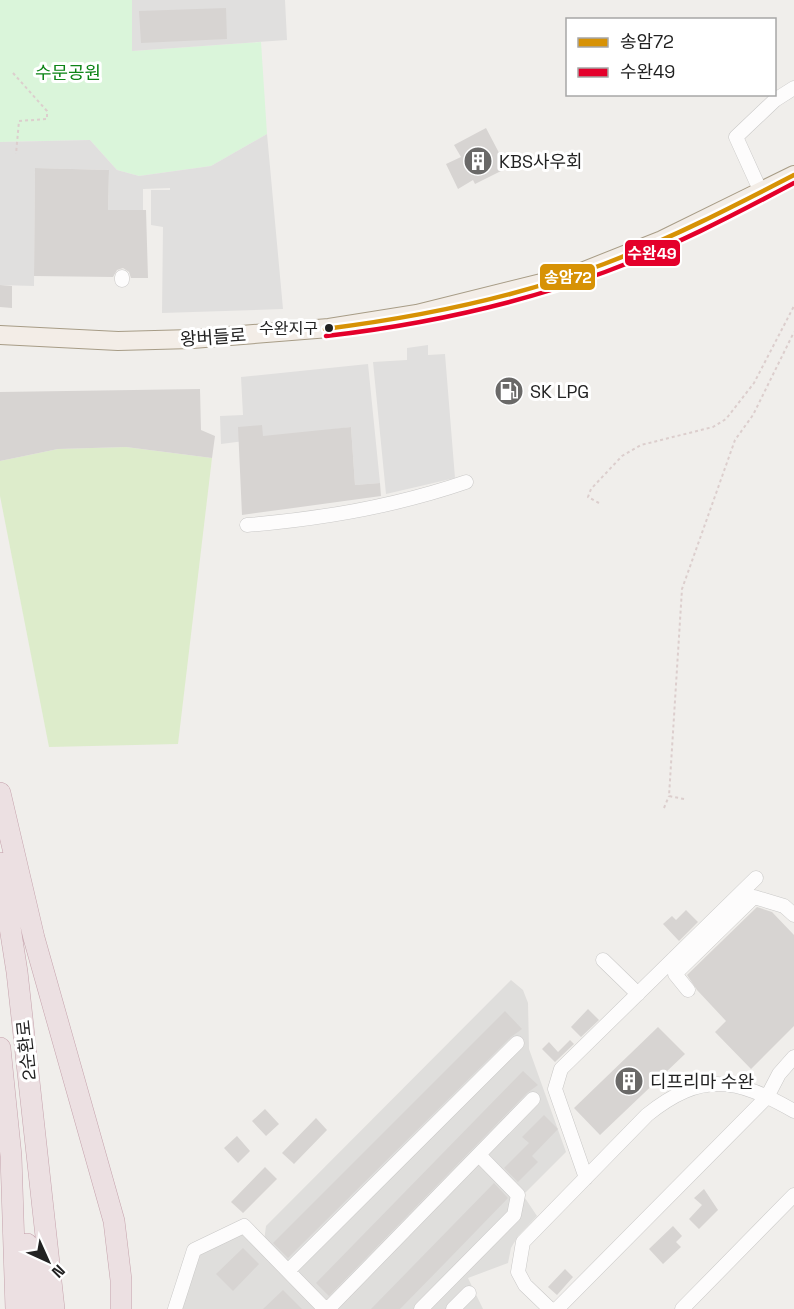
<svg xmlns="http://www.w3.org/2000/svg" width="794" height="1309" viewBox="0 0 794 1309" font-family="'Space Grotesk','Noto Sans KR',sans-serif">
<rect width="100%" height="100%" fill="#f0eeeb"/>
<path fill="#dfdedc" d="M511,980L523,990L528,1003L529,1049L566,1152L523,1195L537,1216L518,1236L511,1248L508,1263L468,1278L483,1309H333L264,1241L266,1226Z
M243,1233L320,1309H182L197,1251Z"/>
<path fill="#ddeccb" d="M126,447L212,458L178,744L49,747L0,496V461L58,449Z"/>
<path fill="#daf5da" d="M0,0H132V51L261,42L267,134L211,166L139,176L117,170L90,140L0,142Z"/>
<path fill="#e0dfde" d="M132,0H285L287,40L132,51Z
M267,134L283,309L162,313L163,227L151,225V190H170V188L143,189V210H108L109,170L35,168L34,286L0,285V142L90,140L117,170L139,176L211,166Z
M428,345V355L445,354L455,478L386,494L373,362L407,360V348Z
M368,364L380,483L355,485L351,427L221,444L220,416L243,415L241,377Z"/>
<path fill="#d7d4d2" d="M226,8L227,39L141,43L139,11Z
M486,128L507,168L475,184L473,180L458,189L446,164L461,157L454,145Z
M35,168L109,170L108,210H146L148,278H131L129,272L123,268L117,270L113,277L34,276Z
M0,285L12,286V308L0,307Z
M200,389L201,430L215,436L212,458L126,447L58,449L0,461V392Z
M262,425L263,436L351,427L355,485L380,483L381,496L242,515L238,427Z
M757,907L772,912L794,935V1026L751,1069L715,1032L726,1021L697,990L687,975Z
M686,910L698,922L679,941L663,924L672,916L676,920Z
M588,1009L599,1020L581,1037L571,1027Z
M505,1011L522,1029L511,1037L288,1258L273,1243Z
M658,1027L685,1054L600,1135L574,1108Z
M570,1040L574,1044L555,1062L542,1049L549,1042L558,1052Z
M523,1071L538,1085L527,1093L329,1296L316,1283Z
M265,1109L279,1124L266,1136L252,1121Z
M544,1115L558,1129L532,1156L538,1162L518,1182L504,1168L529,1143L522,1137Z
M316,1118L327,1130L294,1164L282,1153Z
M237,1136L250,1151L238,1163L224,1148Z
M265,1167L277,1179L243,1213L231,1202Z
M494,1183L508,1198L447,1261L400,1309H371Z
M704,1189L718,1210L699,1229L689,1219L702,1205L694,1198Z
M673,1226L682,1236L676,1242L681,1247L663,1264L649,1249Z
M243,1248L259,1264L233,1291L216,1274Z
M565,1269L573,1277L557,1295L548,1287Z
M283,1290L302,1309H263Z"/>
<g fill="none" stroke-linecap="round" stroke-linejoin="round">
<g stroke="#c9c8c7" stroke-width="15">
<path id="minor" d="M761,192L736,137L775,100L794,88
M122,280V277
M247,525C321,519 396,506 466,482
M603,960L638,994
M688,990L675,974L754,897L784,906L794,915
M586,1178L555,1089L561,1069L756,878
M288,1271L517,1043
M175,1309L194,1250L244,1226L325,1309
M328,1309L533,1099
M421,1309L514,1215L518,1195L479,1155
M453,1309L469,1293
M550,1309L525,1285L518,1272L523,1242L647,1115C702,1071 736,1078 794,1111
M557,1309L767,1097L779,1074L794,1057
M682,1309L794,1195"/>
</g>
<g stroke="#a79c86" stroke-width="20">
<path id="major" d="M0,335L118,341L192,339L329,328L417,314L574,275L662,240L794,175"/>
</g>
<g stroke="#c5a2ac" stroke-width="22">
<path id="highway" d="M0,793L34,938L114,1221L121,1280V1309
M0,863L17,972L54,1309
M0,1048L11,1156L16,1309
M27,1244L36,1309"/>
</g>
<path stroke="#dccecd" stroke-width="2" stroke-dasharray="3 3" stroke-linecap="butt" d="M13,73L47,111V119L19,121L16,154
M599,503L588,497L591,489L622,456L641,445L713,427L726,419L754,383L794,306
M684,799L669,796L682,589L735,440L753,415L794,332
M664,808L669,796"/>
<use href="#minor" stroke="#fdfcfc" stroke-width="14"/>
<use href="#major" stroke="#f3ede7" stroke-width="18"/>
<use href="#highway" stroke="#ece0e2" stroke-width="21"/>
<g stroke="#fff" stroke-width="9">
<path id="bus-1" d="M325,329C420,317 515,298 604,264C670,239 732,207 794,175"/>
</g>
<g stroke="#fff" stroke-width="9">
<path id="bus-2" d="M326,336C421,325 515,305 605,272C670,248 732,216 794,183"/>
</g>
<use href="#bus-1" stroke="#d79205" stroke-width="4.5"/>
<use href="#bus-2" stroke="#e4002b" stroke-width="4.5"/>
</g>
<defs>
<g id="building-disc" transform="scale(1.5)"><circle r="9.5" fill="#6a6968" stroke="#fff"/><path d="M-4-6H4V6H1V3H-1V6H-4ZM-2.5-4.3h1.7v1.8h-1.7ZM.8-4.3h1.7v1.8H.8ZM-2.5-1h1.7V.8h-1.7ZM.8-1h1.7V.8H.8Z" fill="#fff"/></g>
<g id="fuel-disc" transform="scale(1.5)"><circle r="9.5" fill="#6a6968" stroke="#fff"/><path d="M-5.5-6h7V0h2V4h1.3V-2.5L3-4.5l.8-.8L6-3V5H2.5V1h-1V6h-7ZM-4.2-4.7v3.2H.2V-4.7Z" fill="#fff"/></g>
</defs>
<g fill-rule="evenodd">
<use href="#building-disc" x="478" y="161"/>
<use href="#fuel-disc" x="509" y="391"/>
<use href="#building-disc" x="629" y="1081"/>
</g>
<circle fill="#222" stroke="#fff" stroke-width="2" cx="329" cy="328" r="5"/>
<g text-anchor="middle" dominant-baseline="central" stroke-width="6" stroke-linejoin="round" paint-order="stroke">
<g font-size="16" fill="#222" stroke="#fff" text-anchor="end">
<text x="318" y="328">수완지구</text>
</g>
<g font-size="18" fill="#0c8416" stroke="#fff">
<text x="68" y="72">수문공원</text>
</g>
<g font-size="18" fill="#222" stroke="#fff" text-anchor="start">
<text x="499" y="161">KBS사우회</text>
<text x="530" y="391">SK LPG</text>
<text x="650" y="1081">디프리마 수완</text>
</g>
<g font-size="18" fill="#222" stroke="#fff">
<text transform="translate(213 337) rotate(-4)">왕버들로</text>
<text transform="translate(26 1050) rotate(-96)">2순환로</text>
</g>
</g>
<g stroke="#fff" stroke-width="2">
<rect x="624" y="239" width="57" height="28" rx="6" fill="#e4002b"/>
<rect x="539" y="263" width="57" height="28" rx="6" fill="#d79205"/>
</g>
<g font-size="16" text-anchor="middle" font-weight="bold" fill="#fff">
<text x="652" y="259">수완49</text>
<text x="568" y="283">송암72</text>
</g>
<rect x="566" y="18" width="210" height="78" fill="#ffffff" stroke="#a7a7a7" stroke-width="1.5"/>
<rect x="578" y="38" width="30" height="9" fill="#d79205" stroke="#a7a7a7" stroke-width="1.5"/>
<text x="620" y="48" font-size="18" fill="#222222">송암72</text>
<rect x="578" y="68" width="30" height="9" fill="#e4002b" stroke="#a7a7a7" stroke-width="1.5"/>
<text x="620" y="78" font-size="18" fill="#222222">수완49</text>
<g transform="translate(48 1261) rotate(135)" stroke="#ffffff" stroke-width="4.5" paint-order="stroke">
<path d="M0-4.5L10 22L0 15L-10 22Z" fill="#222222"/>
<text y="-9" font-size="16" font-weight="bold" text-anchor="middle" fill="#222222">N</text>
</g>
</svg>
